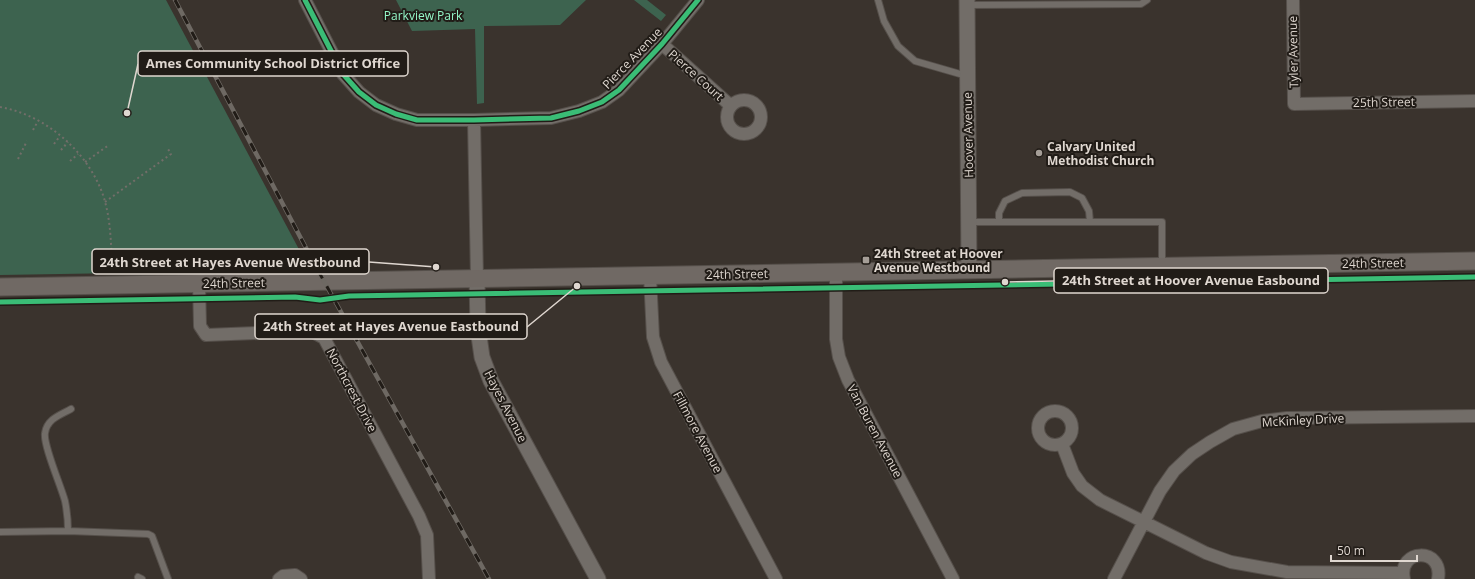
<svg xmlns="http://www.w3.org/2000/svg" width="1475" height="579" viewBox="0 0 1475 579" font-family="'Open Sans',sans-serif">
<rect width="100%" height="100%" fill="#3a332d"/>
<path fill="#3d634f" d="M0,0H166L310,270L0,275Z
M396,0H586L560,25L484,26V103L477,104L475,29L412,31Z
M634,0H647L666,15L661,21Z"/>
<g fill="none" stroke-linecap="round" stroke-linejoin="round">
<g stroke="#56504b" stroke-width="8">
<path id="service" d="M878,0L884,21L898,46L915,61L967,76
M968,5L1141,4L1147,0
M969,222H1162V266
M999,222V213L1005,201L1022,193L1070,192L1082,198L1089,211L1090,222
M68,531C68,521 67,511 65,501C61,486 43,445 45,433C47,419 60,415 71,409
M0,532L68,531L148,534L152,536L168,579
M138,577L142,579"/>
</g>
<g stroke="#56504b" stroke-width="14">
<path id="minor" d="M305,0L343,74L359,92L376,105L396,114L417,120H474L551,118L579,111L602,102L619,90L662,44L698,0
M1293,0L1294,104L1475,101
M662,44L731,106
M727 117a17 17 0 1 1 34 0a17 17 0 1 1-34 0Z
M474,120L477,279
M836,272V339L839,357L848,380L953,579
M650,276L653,337L661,362L776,579
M199,283L200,326L206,335L311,331L324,338L419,516L427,535L429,579
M1038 428a17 17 0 1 1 34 0a17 17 0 1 1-34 0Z
M1062,444L1073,473L1082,486L1100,500L1206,553L1231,562L1287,572L1403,573
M279,579L283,576L295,575L301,579
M1114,579L1160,491L1174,471L1192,454L1210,442L1233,429L1262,421L1287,418L1475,416
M1404,579C1397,548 1444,547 1438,579"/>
</g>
<g stroke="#56504b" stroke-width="17">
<path id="tertiary" d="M967,0L969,270
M477,279L478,329L482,357L491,381L598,579"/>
</g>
<g stroke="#56504b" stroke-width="19">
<path id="secondary" d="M0,287L1475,261"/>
</g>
<path stroke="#726e69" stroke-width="2" stroke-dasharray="2 3" stroke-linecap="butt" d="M0,107C46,115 88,152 103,195C111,219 111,244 112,268
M33,130L38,121
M54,144L60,136
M61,150L68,142
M18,159L27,141
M70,161L78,154
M85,162L109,145
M105,202L171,154L168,149"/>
<use href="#service" stroke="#726d68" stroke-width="6"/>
<use href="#minor" stroke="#726d68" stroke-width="12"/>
<use href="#tertiary" stroke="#726d68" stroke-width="15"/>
<use href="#secondary" stroke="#706964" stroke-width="17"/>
<g stroke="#6e6963" stroke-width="4.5">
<path id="rail" d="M175,0L315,265L489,579"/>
</g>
<use href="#rail" stroke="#211c17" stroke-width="3" stroke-dasharray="9" stroke-linecap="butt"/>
<g stroke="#211c17" stroke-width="8">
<path id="cycleway" d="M305,0L343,74L359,92L376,105L396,114L417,120H474L551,118L579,111L602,102L619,90L662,44L698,0
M0,302L295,297L320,300L349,296L1475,277"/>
</g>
<use href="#cycleway" stroke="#3abd76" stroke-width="5"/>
</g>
<g fill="#a59e97" stroke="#211c17" stroke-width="1.5">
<circle cx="1039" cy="153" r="4"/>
<rect x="862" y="256" width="8" height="8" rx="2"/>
</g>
<g text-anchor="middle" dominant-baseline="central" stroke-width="4" stroke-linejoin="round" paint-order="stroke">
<g font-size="12" fill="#94f7c8" stroke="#211c17">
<text x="423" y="15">Parkview Park</text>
</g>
<g font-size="12" fill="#dfd7d0" stroke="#211c17">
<text transform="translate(1293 52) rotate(-91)">Tyler Avenue</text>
<text transform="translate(632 58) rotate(-46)">Pierce Avenue</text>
<text transform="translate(696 75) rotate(42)">Pierce Court</text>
<text transform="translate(1384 102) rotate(-1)">25th Street</text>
<text transform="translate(968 135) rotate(-91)">Hoover Avenue</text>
<text transform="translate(1373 263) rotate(-1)">24th Street</text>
<text transform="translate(737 274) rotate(-1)">24th Street</text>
<text transform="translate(234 283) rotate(-1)">24th Street</text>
<text transform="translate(352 390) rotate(62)">Northcrest Drive</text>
<text transform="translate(506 406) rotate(63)">Hayes Avenue</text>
<text transform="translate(1303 420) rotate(-3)">McKinley Drive</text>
<text transform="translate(875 431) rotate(62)">Van Buren Avenue</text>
<text transform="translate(698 432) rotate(62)">Fillmore Avenue</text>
</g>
<g font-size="12" font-weight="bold" fill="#dfd7d0" stroke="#211c17" text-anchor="start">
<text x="1047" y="146">Calvary United<tspan x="1047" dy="14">Methodist Church</tspan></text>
<text x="874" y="253">24th Street at Hoover<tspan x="874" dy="14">Avenue Westbound</tspan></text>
</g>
</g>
<path fill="none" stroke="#dfd7d0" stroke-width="1.5" d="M127 113L138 64M436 267L369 262M1005 282L1054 281M577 286L527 327"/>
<g fill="#dfd7d0" stroke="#211c17" stroke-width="1.5">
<circle cx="127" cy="113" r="4"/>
<circle cx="436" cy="267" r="4"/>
<circle cx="1005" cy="282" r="4"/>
<circle cx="577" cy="286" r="4"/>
</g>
<g fill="#211c17" stroke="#dfd7d0" stroke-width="1.5">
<rect x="138" y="51" width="270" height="25" rx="4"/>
<rect x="92" y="249" width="277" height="25" rx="4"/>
<rect x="1054" y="268" width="274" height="25" rx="4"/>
<rect x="255" y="314" width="272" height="25" rx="4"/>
</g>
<g font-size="13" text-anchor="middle" font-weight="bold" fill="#dfd7d0">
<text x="273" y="68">Ames Community School District Office</text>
<text x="230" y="267">24th Street at Hayes Avenue Westbound</text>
<text x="1191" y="285">24th Street at Hoover Avenue Easbound</text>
<text x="391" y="331">24th Street at Hayes Avenue Eastbound</text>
</g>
<path d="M1331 555v6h86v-6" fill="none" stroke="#dfd7d0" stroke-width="2"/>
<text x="1337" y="555" font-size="12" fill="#dfd7d0" stroke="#211c17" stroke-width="3" paint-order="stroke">50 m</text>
</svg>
